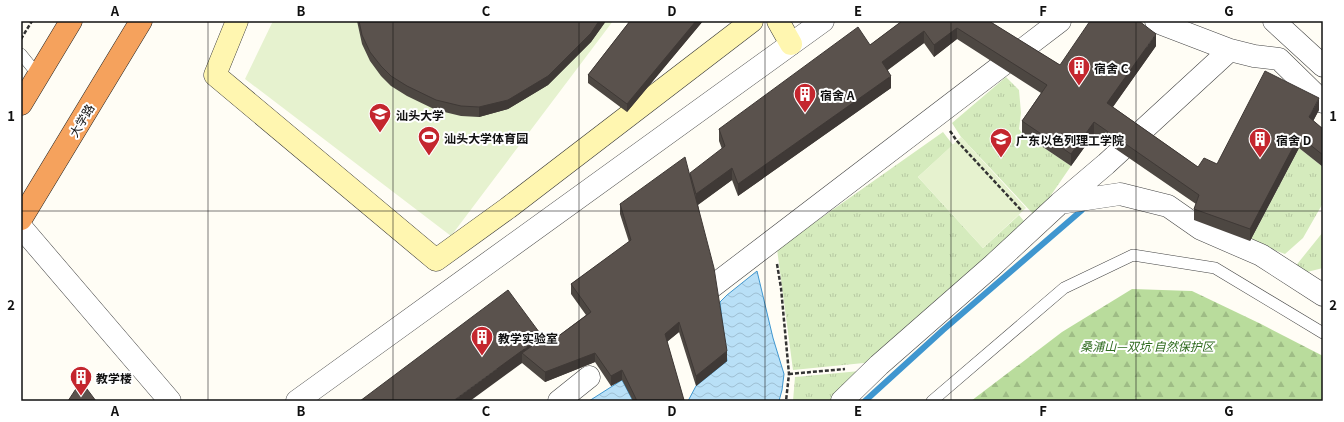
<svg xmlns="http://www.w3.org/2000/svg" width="1344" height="422" viewBox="0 0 1344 422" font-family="Georgia,'Noto Sans SC',serif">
<defs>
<pattern id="grass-tufts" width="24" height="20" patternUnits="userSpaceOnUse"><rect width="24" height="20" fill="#d5ebbd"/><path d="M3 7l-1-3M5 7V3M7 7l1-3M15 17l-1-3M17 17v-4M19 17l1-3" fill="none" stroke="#b6c8a1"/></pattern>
<pattern id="forest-firs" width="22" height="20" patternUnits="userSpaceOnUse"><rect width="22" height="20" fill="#b9dc9c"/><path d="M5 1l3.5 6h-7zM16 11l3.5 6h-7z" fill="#9ebc85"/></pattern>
<pattern id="water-waves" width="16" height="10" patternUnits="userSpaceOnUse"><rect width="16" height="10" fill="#b9e0f7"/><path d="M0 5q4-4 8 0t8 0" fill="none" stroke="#9ebfd3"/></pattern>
</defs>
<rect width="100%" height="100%" fill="#fffdf5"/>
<path fill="url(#grass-tufts)" d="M1006,77L1019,90L1021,113L1019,129L1022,133L1071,166L1036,217L961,137L952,123Z
M943,132L953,145L918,177L983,248L1019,215L1028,226L874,362L793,370L777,249Z
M1299,148L1323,167V203L1303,238L1285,254L1250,241Z
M1323,232V268L1303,273L1294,268Z
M860,371L830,401H793L795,377Z"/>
<path fill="url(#forest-firs)" d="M1132,289L1192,291L1261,324L1323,356V401H971L1062,332Z"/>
<path fill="#e6f2cf" d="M273,21H613L451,236L245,79Z
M961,137L1026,208L983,248L918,177Z"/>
<path fill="url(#water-waves)" stroke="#3f96cf" d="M757,271L773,338L784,374L782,390L779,401H688L696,386L727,361L720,302L727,295Z
M622,380L633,401H589Z"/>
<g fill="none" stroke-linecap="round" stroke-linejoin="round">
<path stroke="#3f96cf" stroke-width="6" d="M865,401L943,330L1082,210"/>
<g stroke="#444" stroke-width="12">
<path id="lane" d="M21,54L38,75
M932,401L1064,288L1133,255L1215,268L1323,333"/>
</g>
<g stroke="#444" stroke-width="23">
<path id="street" d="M1156,21L1162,24L1230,50
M1274,21L1323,66
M1060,203L1120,194L1168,206L1201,229L1261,255L1323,295
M21,227L170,401
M709,289L1060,21
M297,401L823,21
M559,401L589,377
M842,401L879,365L992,266L1060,203L1106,164L1230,50L1254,56L1279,59L1323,102"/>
</g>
<g stroke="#333" stroke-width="23">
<path id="secondary" d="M237,21L215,75L436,260L508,208L752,21
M778,21L791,44"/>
</g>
<g stroke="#222" stroke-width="23">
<path id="highway" d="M21,104L71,21
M21,219L141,21"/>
</g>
<path stroke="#333" stroke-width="2.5" stroke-dasharray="4 2" stroke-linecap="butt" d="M21,39L32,21
M950,131L957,141L1021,210
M777,264L781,288L789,374L786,401
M789,374L845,369"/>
<use href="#lane" stroke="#fff" stroke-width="11"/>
<use href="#street" stroke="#fff" stroke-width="22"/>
<use href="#secondary" stroke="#fff6b0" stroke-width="22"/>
<use href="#highway" stroke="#f5a25d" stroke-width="22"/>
</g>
<path fill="#4d4742" d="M357,21H606L591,42L548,85L508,109L479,117L461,116L436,110L407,96L391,86L381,76L370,61L362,44Z
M630,21H703L627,112L588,83V75Z
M902,21H989L1060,65L1156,46L1113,107L1198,167L1217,164L1319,110L1313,121L1323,129V167L1299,148L1250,241L1194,220V209L1196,204L1094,134L1071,166L1022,133V121L1041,93L957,39L934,57L924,43L888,70L891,88L738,196L732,180L698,205L727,361L696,386L679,332L667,342L684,401H633L622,380L611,386L595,362L545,382L522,363L360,401L542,344L545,346L586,315L571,294V284L629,242L620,214V204L690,175L722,149L719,141V129L870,45Z"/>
<path fill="#3f3936" d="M599,21H606L591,42L548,85L508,109L479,117V107Z
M696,21H703L627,112V104Z
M957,28V39L934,57V45Z
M924,31V43L882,74V62Z
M1156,34V46L1107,115V103Z
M891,76V88L738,196V184Z
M1319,98V110L1309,129V117Z
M1094,122V134L1071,166V154Z
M1299,136V148L1250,241V229Z
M732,168V180L696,206V194Z
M679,322V332L665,343V334Z
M542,336V348L522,353V363L470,401H453Z
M727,351V361L696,386V376Z
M595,353V362L545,382V372Z
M622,370V380L611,386V376Z"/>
<path fill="#5a524d" stroke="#3f3936" d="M359,21H599L591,33L548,76L508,100L479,107L461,106L436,100L407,86L391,76L381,66L370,52L362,35Z
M630,21H696L627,104L588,75Z
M902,21H989L1060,65L1090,21H1139L1156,34L1107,103L1198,167L1204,158L1217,164L1265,71L1319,98L1309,117L1323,129V155L1299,136L1250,229L1194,209L1199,195L1094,122L1071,154L1022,121L1047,85L957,28L934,45L924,31L882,62L891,76L738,184L732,168L696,194L690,173L725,146L719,129L858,27L870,45Z
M685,157L714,268L727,351L696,376L679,322L665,334L684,400L683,401H637L622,370L611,376L595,353L545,372L522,353L539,341L545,346L591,312L571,284L631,240L620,204Z
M508,290L542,336L453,401H360Z
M81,381L96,401H68Z"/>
<path fill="none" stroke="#111" stroke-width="1" stroke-opacity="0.55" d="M208,21V401M393,21V401M579,21V401M765,21V401M951,21V401M1136,21V401M21,211H1323"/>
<defs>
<g id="building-pin" transform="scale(1.15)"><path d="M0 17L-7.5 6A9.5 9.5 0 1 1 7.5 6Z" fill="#c4262e" stroke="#fff"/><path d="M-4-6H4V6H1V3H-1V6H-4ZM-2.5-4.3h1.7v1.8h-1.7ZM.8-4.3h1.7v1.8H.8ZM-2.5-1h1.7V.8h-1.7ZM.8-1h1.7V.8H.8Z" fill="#fff"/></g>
<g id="university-pin" transform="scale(1.15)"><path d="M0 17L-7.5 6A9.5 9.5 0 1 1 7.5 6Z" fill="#c4262e" stroke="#fff"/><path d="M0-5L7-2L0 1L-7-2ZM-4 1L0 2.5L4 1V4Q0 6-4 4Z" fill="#fff"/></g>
<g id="stadium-pin" transform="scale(1.15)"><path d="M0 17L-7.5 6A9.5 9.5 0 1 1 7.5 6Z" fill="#c4262e" stroke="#fff"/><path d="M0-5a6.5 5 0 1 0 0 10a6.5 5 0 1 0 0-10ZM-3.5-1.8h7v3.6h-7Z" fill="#fff"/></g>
</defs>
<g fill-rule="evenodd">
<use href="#building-pin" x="1079" y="67"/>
<use href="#building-pin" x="805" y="94"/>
<use href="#university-pin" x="380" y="114"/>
<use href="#stadium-pin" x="429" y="137"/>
<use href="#university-pin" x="1001" y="139"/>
<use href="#building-pin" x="1260" y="139"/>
<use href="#building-pin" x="482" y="337"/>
<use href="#building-pin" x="81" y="377"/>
</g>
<g text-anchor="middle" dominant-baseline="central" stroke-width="4" stroke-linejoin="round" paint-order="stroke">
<g font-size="12" font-weight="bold" fill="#111" stroke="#fff" text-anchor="start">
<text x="1094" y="67">宿舍 C</text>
<text x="820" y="94">宿舍 A</text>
<text x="396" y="114">汕头大学</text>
<text x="444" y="137">汕头大学体育园</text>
<text x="1016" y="139">广东以色列理工学院</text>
<text x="1276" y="139">宿舍 D</text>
<text x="498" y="337">教学实验室</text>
<text x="96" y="377">教学楼</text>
</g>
<g font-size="12" fill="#111" stroke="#fff">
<text transform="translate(81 120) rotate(-59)">大学路</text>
</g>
<g font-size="12" font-style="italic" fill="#2f6b1f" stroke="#fff">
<text x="1147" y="345">桑浦山—双坑 自然保护区</text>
</g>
</g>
<rect width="1344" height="422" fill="none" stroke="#ffffff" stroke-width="44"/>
<rect x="22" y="22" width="1300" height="378" fill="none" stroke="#111" stroke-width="1.5"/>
<g font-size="13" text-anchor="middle" font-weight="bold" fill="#111">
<text x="115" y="16">A</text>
<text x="301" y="16">B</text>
<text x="486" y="16">C</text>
<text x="672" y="16">D</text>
<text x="858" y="16">E</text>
<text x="1043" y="16">F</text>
<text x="1229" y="16">G</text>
<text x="11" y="121">1</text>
<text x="1333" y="121">1</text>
<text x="11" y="310">2</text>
<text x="1333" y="310">2</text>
<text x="115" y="416">A</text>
<text x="301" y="416">B</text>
<text x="486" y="416">C</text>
<text x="672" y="416">D</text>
<text x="858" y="416">E</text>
<text x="1043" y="416">F</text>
<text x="1229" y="416">G</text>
</g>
</svg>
